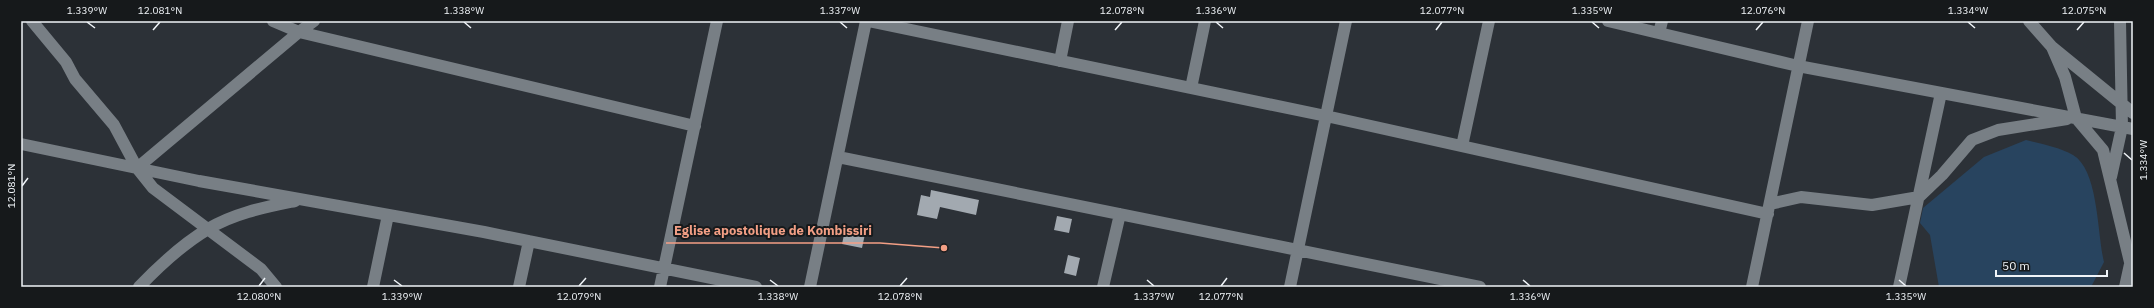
<svg xmlns="http://www.w3.org/2000/svg" width="2154" height="308" viewBox="0 0 2154 308" font-family="'IBM Plex Sans',sans-serif">
<rect width="100%" height="100%" fill="#2c3137"/>
<path fill="#28445f" d="M2026,140C2042,144 2059,147 2073,155C2099,170 2097,235 2104,262L2091,287H1939L1930,235L1920,223L1923,208L1984,157Z"/>
<path fill="#a2a9b0" d="M931,190L979,200L976,215L940,207L937,219L917,215L921,195L930,197Z
M1057,216L1072,219L1069,233L1054,230Z
M845,230L865,234L862,248L842,244Z
M1068,255L1080,258L1076,276L1064,273Z"/>
<g fill="none" stroke-linecap="round" stroke-linejoin="round">
<path stroke="#787f85" stroke-width="12" d="M32,21L66,62L75,79L114,125L137,168L153,188L261,269L276,287
M273,21L299,32L314,21
M868,21L1326,116L1768,214
M1608,21L1798,66L2133,129
M2029,21L2052,47L2133,113
M1659,33L1662,21
M2052,47L2065,77L2076,118L2103,150L2130,262
M1060,61L1068,21
M1191,88L1205,21
M21,144L199,181L484,232L756,287
M1462,146L1489,21
M838,157L1480,287
M137,168L299,32L695,126
M2111,177L2122,127L2120,21
M1770,204L1801,197L1872,205L1919,197L1942,175L1972,140L1998,130L2067,119
M139,287C159,266 183,244 208,229C234,213 266,207 295,201
M373,287L388,215
M519,287L529,241
M660,287L717,21
M810,287L866,21
M1103,287L1120,214
M1290,287L1346,21
M1752,287L1808,21
M1899,287L1941,93
M2125,287L2132,255"/>
</g>
<path fill="none" stroke="#f0f4f8" stroke-width="1.5" d="M87,22L95,28M464,22L471,28M840,22L847,28M1216,22L1223,28M1592,22L1599,28M1968,22L1975,28M153,30L160,22M1115,30L1122,22M1436,30L1442,22M1756,30L1763,22M2077,30L2084,22M2124,153L2132,160M22,186L28,178M394,280L402,286M770,280L778,286M1147,280L1154,286M1523,280L1530,286M1899,280L1906,286M259,286L265,278M579,286L586,278M900,286L907,278M1221,286L1227,278"/>
<path fill="none" stroke="#f39f85" stroke-width="1.5" d="M944 248L880 243H666"/>
<circle fill="#f39f85" stroke="#16191b" stroke-width="1.5" cx="944" cy="248" r="4"/>
<g font-size="13" text-anchor="middle" font-weight="bold" fill="#f39f85" stroke="#16191b" stroke-width="4" stroke-linejoin="round" paint-order="stroke">
<text x="773" y="235">Eglise apostolique de Kombissiri</text>
</g>
<rect width="2154" height="308" fill="none" stroke="#16191b" stroke-width="44"/>
<path d="M1996 270v6h111v-6" fill="none" stroke="#f0f4f8" stroke-width="2"/>
<text x="2002" y="270" font-size="12" fill="#f0f4f8" stroke="#16191b" stroke-width="3" paint-order="stroke">50 m</text>
<rect x="22" y="22" width="2110" height="264" fill="none" stroke="#f0f4f8" stroke-width="1.5"/>
<g font-size="10" text-anchor="middle" fill="#f0f4f8">
<text x="87" y="14">1.339°W</text>
<text x="160" y="14">12.081°N</text>
<text x="464" y="14">1.338°W</text>
<text x="840" y="14">1.337°W</text>
<text x="1122" y="14">12.078°N</text>
<text x="1216" y="14">1.336°W</text>
<text x="1442" y="14">12.077°N</text>
<text x="1592" y="14">1.335°W</text>
<text x="1763" y="14">12.076°N</text>
<text x="1968" y="14">1.334°W</text>
<text x="2084" y="14">12.075°N</text>
<text transform="translate(2143 160) rotate(-90)" y="4">1.334°W</text>
<text transform="translate(11 186) rotate(-90)" y="4">12.081°N</text>
<text x="259" y="300">12.080°N</text>
<text x="402" y="300">1.339°W</text>
<text x="579" y="300">12.079°N</text>
<text x="778" y="300">1.338°W</text>
<text x="900" y="300">12.078°N</text>
<text x="1154" y="300">1.337°W</text>
<text x="1221" y="300">12.077°N</text>
<text x="1530" y="300">1.336°W</text>
<text x="1906" y="300">1.335°W</text>
</g>
</svg>
